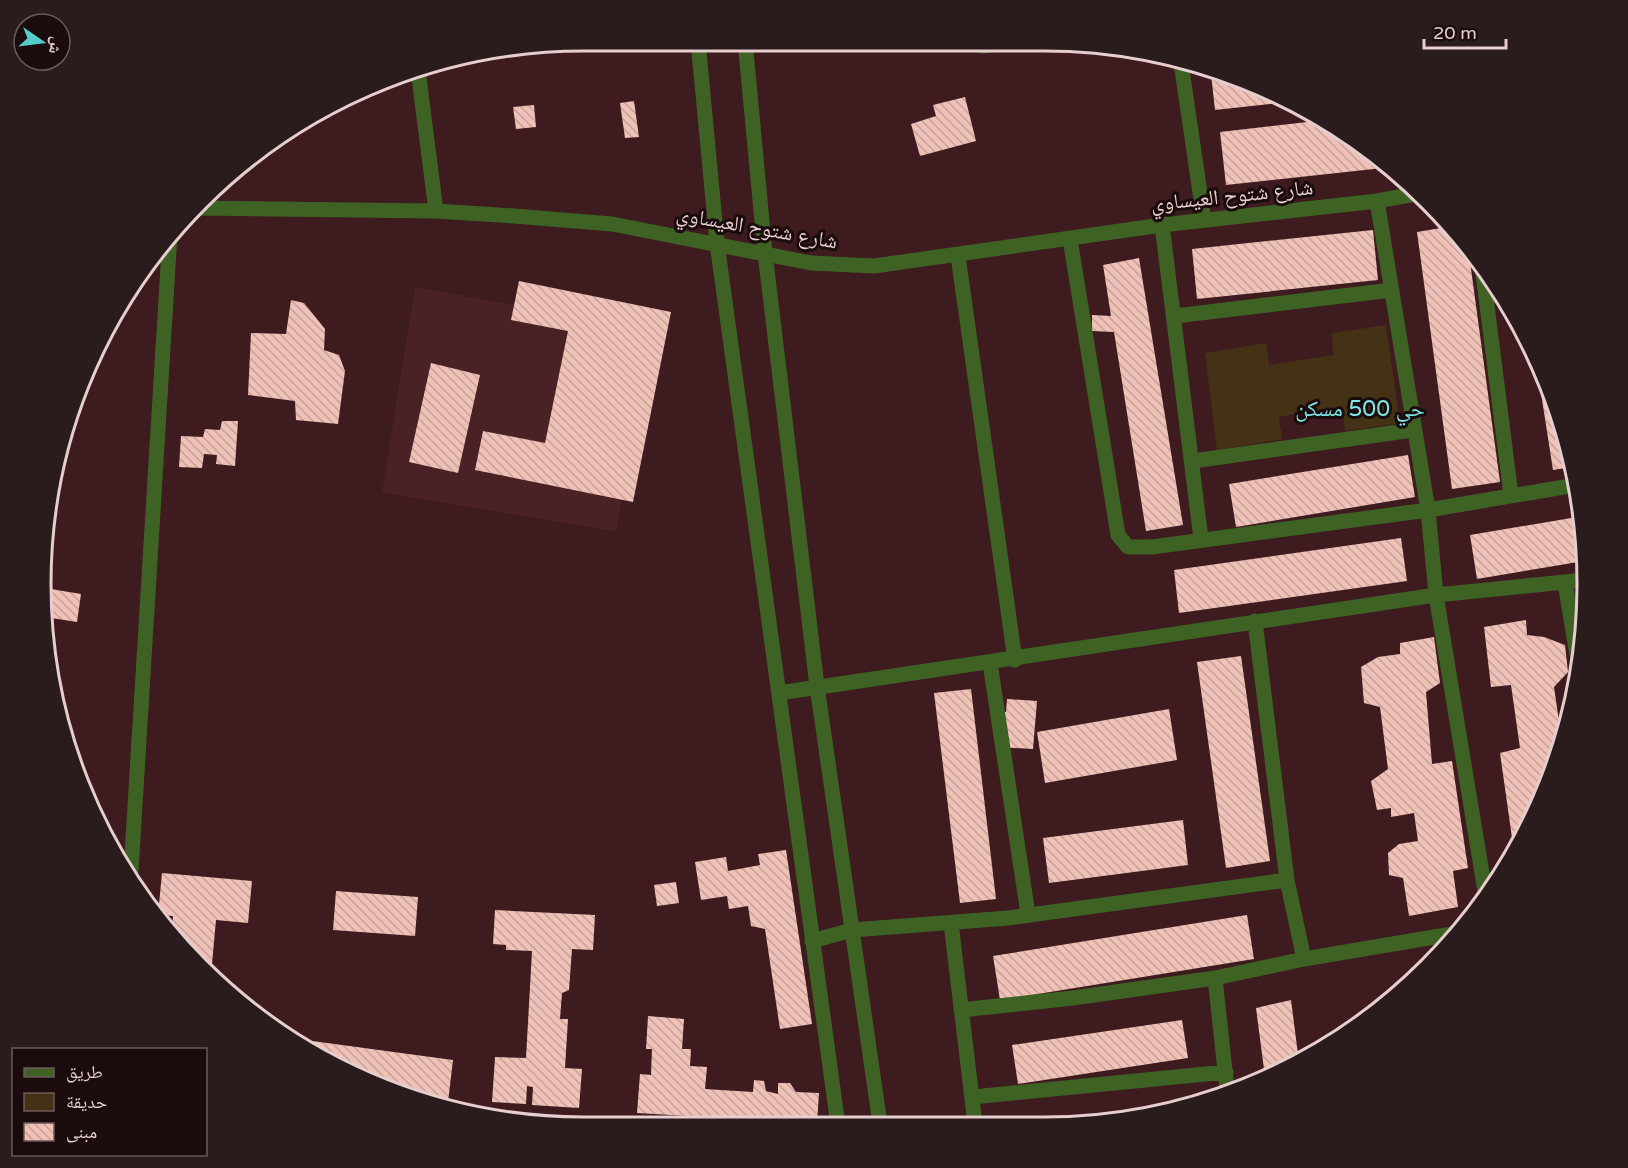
<svg xmlns="http://www.w3.org/2000/svg" width="1628" height="1168" viewBox="0 0 1628 1168" font-family="'Varela Round','Noto Naskh Arabic',sans-serif">
<defs>
<pattern id="building-back-hatch" width="6" height="6" patternUnits="userSpaceOnUse" patternTransform="scale(1.5)"><rect width="6" height="6" fill="#f0c2b7"/><path d="M-1 5l2 2M0 0l6 6M5-1l2 2" fill="none" stroke="#c5a199"/></pattern>
</defs>
<rect width="100%" height="100%" fill="#3d1b1f"/>
<path fill="#4a2125" d="M415,287L652,330L616,532L382,492Z"/>
<path fill="#453216" d="M1386,325L1400,423L1345,431L1342,406L1279,417L1282,439L1217,450L1205,353L1266,343L1269,365L1333,355L1332,333Z"/>
<path fill="url(#building-back-hatch)" d="M1211,74L1262,93L1287,102L1215,110Z
M965,97L976,141L920,156L911,124L936,116L933,105Z
M634,101L639,137L625,138L620,103Z
M534,105L536,127L516,129L513,107Z
M1325,120L1383,168L1226,185L1220,132Z
M1453,226L1468,247L1500,482L1452,489L1417,232Z
M1373,230L1378,280L1197,299L1192,249Z
M1139,258L1183,525L1146,531L1114,332L1092,331V315L1111,316L1103,265Z
M519,281L671,312L633,502L475,470L483,431L545,443L568,331L511,320Z
M291,300L304,303L325,329L324,350L339,355L345,371L338,424L296,420L295,401L248,395L251,333L286,334Z
M1536,361L1559,410L1572,467L1553,470Z
M431,363L480,375L458,473L409,462Z
M222,421H238L235,466L216,464L217,455L204,454L202,468L179,467L181,436L203,437L205,429L220,430Z
M1408,455L1415,497L1236,527L1229,484Z
M1583,516L1584,561L1477,579L1470,535Z
M1401,538L1407,581L1179,613L1174,570Z
M45,588L81,594L77,622L45,617Z
M1526,620L1527,635L1544,637L1565,645L1568,672L1554,687L1562,742L1531,825L1514,852L1500,753L1520,748L1511,685L1491,687L1484,627Z
M1434,637L1440,683L1426,692L1432,764L1452,761L1468,868L1453,871L1458,907L1409,916L1403,878L1389,875L1388,853L1399,844L1418,841L1414,813L1391,817V808L1377,810L1371,781L1388,769L1380,707L1364,703L1361,667L1378,657L1400,654V643Z
M1241,656L1270,861L1226,868L1197,662Z
M971,689L996,899L960,903L934,693Z
M1007,699L1037,701L1033,749L998,747L1001,712H1006Z
M1169,709L1177,760L1045,783L1037,732Z
M1183,820L1188,865L1049,883L1043,838Z
M786,850L812,1024L780,1029L765,929L751,926L748,906L729,909L727,896L701,900L695,862L726,857L728,871L760,865L758,854Z
M162,873L252,881L248,923L216,920L211,975L175,942L171,936L173,916L158,915Z
M676,882L679,903L657,906L654,885Z
M336,891L418,897L415,936L333,930Z
M495,910L595,915L593,950L572,949L569,990L562,993L560,1019H568L565,1068L582,1069L579,1108L532,1105L533,1087L527,1086L526,1104L492,1102L495,1057L526,1058L532,951L506,950V945L493,944Z
M1247,915L1254,959L1000,1000L993,956Z
M1291,1000L1299,1062L1284,1072L1265,1077L1256,1008Z
M648,1016L684,1019L682,1049H691L690,1066L707,1067L705,1089L753,1092L754,1080L764,1081L766,1091L778,1094V1083H790L796,1092L819,1093L817,1124L739,1125L740,1119L637,1113L640,1074L651,1075L652,1049H646Z
M1182,1020L1188,1058L1018,1084L1012,1045Z
M290,1038L453,1060L448,1102L414,1098L344,1072Z"/>
<g fill="none" stroke-linecap="round" stroke-linejoin="round">
<path stroke="#3e6224" stroke-width="15" d="M698,41L717,243L838,1125
M745,41L765,253L817,686L880,1124
M968,41L982,46L1029,41
M1181,63L1204,220
M418,70L436,211
M1377,201L1428,510L1436,595L1486,897
M196,208L436,211L514,216L612,224L811,263L874,266L1162,225L1377,201L1415,194
M1162,225L1201,539
M1070,239L1118,535L1128,547H1152L1428,510L1576,485
M958,256L1015,660
M1482,266L1511,495
M1175,316L1392,290
M1193,461L1413,430
M1565,583L1579,667
M1255,621L1287,880L1304,959
M990,663L1028,914
M779,693L1436,595L1585,580
M131,871L170,234
M951,923L975,1124
M812,941L852,930L1008,918L1287,880
M1215,978L1227,1089
M961,1010L1073,998L1215,978L1304,959L1458,933
M973,1097L1226,1072"/>
</g>
<g text-anchor="middle" dominant-baseline="central" stroke-width="6" stroke-linejoin="round" paint-order="stroke">
<g font-size="21" fill="#e6cdce" stroke="#1a0b0c">
<text transform="translate(1232 196) rotate(-6)">شارع شتوح العيساوي</text>
<text transform="translate(757 228) rotate(10)">شارع شتوح العيساوي</text>
</g>
<g font-size="22" fill="#7be7e6" stroke="#1a0b0c">
<text x="1360" y="409">حي 500 مسكن</text>
</g>
</g>
<path d="M0 0H1628V1168H0ZM584 51H1044A533 533 0 0 1 1577 584V584A533 533 0 0 1 1044 1117H584A533 533 0 0 1 51 584V584A533 533 0 0 1 584 51Z" fill="#2a1b1c" fill-rule="evenodd"/>
<path fill="none" stroke="#e6cdce" stroke-width="3" d="M584 51H1044A533 533 0 0 1 1577 584V584A533 533 0 0 1 1044 1117H584A533 533 0 0 1 51 584V584A533 533 0 0 1 584 51Z"/>
<rect x="12" y="1048" width="195" height="108" fill="#1a0b0c" stroke="#6c595a" stroke-width="1.5"/>
<rect x="24" y="1068" width="30" height="9" fill="#3e6224" stroke="#6c595a" stroke-width="1.5"/>
<text x="66" y="1078" font-size="18" fill="#e6cdce">طريق</text>
<rect x="24" y="1093" width="30" height="18" fill="#453216" stroke="#6c595a" stroke-width="1.5"/>
<text x="66" y="1108" font-size="18" fill="#e6cdce">حديقة</text>
<rect x="24" y="1123" width="30" height="18" fill="url(#building-back-hatch)" stroke="#6c595a" stroke-width="1.5"/>
<text x="66" y="1138" font-size="18" fill="#e6cdce">مبنى</text>
<g transform="translate(42 42) rotate(104)"><circle r="28" fill="#1a0b0c" stroke="#6c595a" stroke-width="1.5"/>
<path d="M0-4.5L10 22L0 15L-10 22Z" fill="#52cdcc"/>
<text y="-9" font-size="16" font-weight="bold" text-anchor="middle" fill="#e6cdce">ش</text>
</g>
<path d="M1424 39v9h82v-9" fill="none" stroke="#e6cdce" stroke-width="3"/>
<text x="1433" y="39" font-size="18" fill="#e6cdce" stroke="#1a0b0c" stroke-width="4.5" paint-order="stroke">20 m</text>
</svg>
